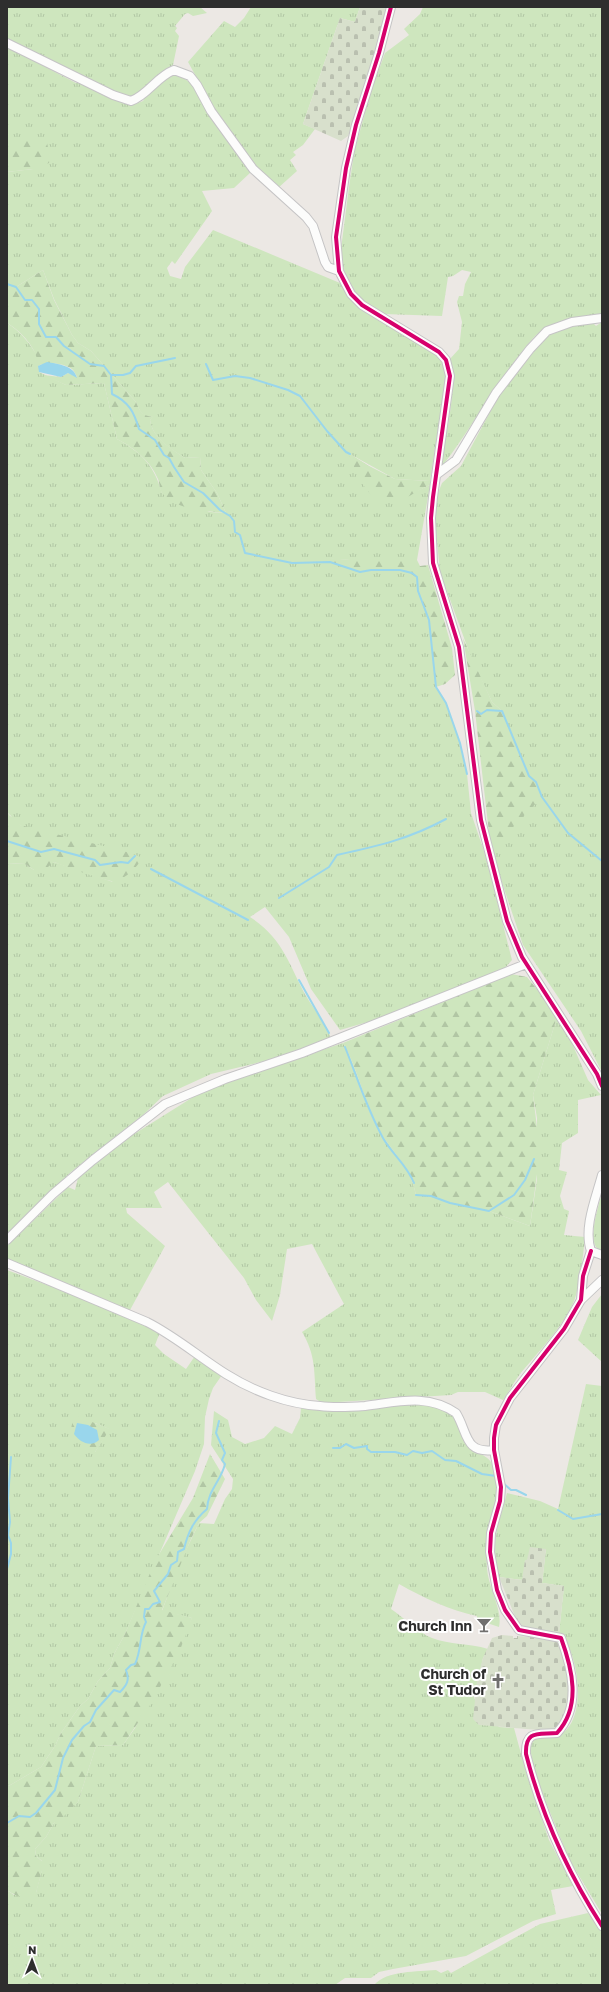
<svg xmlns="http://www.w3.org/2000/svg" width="609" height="1992" viewBox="0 0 609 1992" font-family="'Golos Text',sans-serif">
<defs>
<pattern id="grass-tufts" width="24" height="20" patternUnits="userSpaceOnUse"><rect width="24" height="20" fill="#cee6be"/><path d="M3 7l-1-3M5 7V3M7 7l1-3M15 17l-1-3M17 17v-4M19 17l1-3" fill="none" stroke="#b1c6a4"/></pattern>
<pattern id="forest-firs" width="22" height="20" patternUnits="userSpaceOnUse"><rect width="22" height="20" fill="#cee6be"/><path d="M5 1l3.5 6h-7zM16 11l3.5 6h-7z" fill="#b1c6a4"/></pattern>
<pattern id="cemetery-stones" width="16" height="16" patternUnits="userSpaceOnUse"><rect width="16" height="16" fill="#d8e0cc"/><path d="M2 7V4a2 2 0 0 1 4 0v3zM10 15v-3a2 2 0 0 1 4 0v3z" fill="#bac0b0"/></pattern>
</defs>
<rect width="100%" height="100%" fill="#ece8e4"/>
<path fill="url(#grass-tufts)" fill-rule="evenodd" d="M7,7H200L207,13L193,16L188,13L185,14L175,26L177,28L175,31L179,36L173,65L154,78L141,93L131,98L123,96L7,39Z
M251,7H360L355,22L340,18L303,124L315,129L303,145L293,152L296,155L290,160L297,171L278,188L251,162L213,107L188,62L224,21L235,27L244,18Z
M423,7H602V314C582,316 561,319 543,330C533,336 526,347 518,357C491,391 470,430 443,465L441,464C445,439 459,382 449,360L459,349L462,322L457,302L459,296H463L465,284L471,272L462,270L453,276L448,277L442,316L384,314L360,299L352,288L343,268L341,249L349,187L354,153L370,94L385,53L409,35L404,29L420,14Z
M7,47L76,83H83L125,104H135L143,101L150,90L170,75C184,75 191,83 199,93L251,172L234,188L202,191L212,211L175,264L172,261L167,268L170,276L181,279L185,267L213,230L340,283L349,298L370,315L433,352C442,359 445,365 446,377L430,481L395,479L348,453L412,493L430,485L417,560H350L319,558V563C334,559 345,569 359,572C363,572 367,570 371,570C385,569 406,567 417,577L418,591L429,620L436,687L446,703L460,743L467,774L471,813L485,854L512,960L504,969L371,1021L340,1030L311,989L289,937L265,907L250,917C283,938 289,965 306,996C315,1011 326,1023 331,1039L269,1060L211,1074L163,1096L143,1115L71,1172L7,1235V863L25,864L34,870L54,862L113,882L20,825L7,812V323C19,330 31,344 37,356C39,361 39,368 39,372L66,385L104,383L117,439C142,453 154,465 162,493L210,512L226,513L217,493L201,470L200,457L185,458C170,448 153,439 150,420L153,417C142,416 140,412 136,402L91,351L78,343L72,335L54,299L43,270L16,287L7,284V172L33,169L7,140Z
M592,322L596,326L602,322V1072L581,1031L523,945L491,850L536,782L529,776L502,711L492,702L472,660L440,572L435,520L436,498L442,483L461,466L498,397L543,340L554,331Z
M557,1017L571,1041L588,1080L601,1095L578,1100V1133L562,1143L559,1170L567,1172L560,1196L564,1209L569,1211L564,1235L585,1237C583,1256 581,1276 576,1295C569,1321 537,1353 520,1374C514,1382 509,1392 503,1400L485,1392H458L451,1395L322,1403L316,1399C314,1372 316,1355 302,1332L344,1304L312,1244L287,1249L280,1295L272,1321L256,1300L244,1278L168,1182L154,1192L162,1208H126L127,1213L165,1246L130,1310L7,1260V1246L68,1187L75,1190L78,1178L123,1141L198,1094L229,1081L343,1043C357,1067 363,1096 374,1121C388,1150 410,1163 416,1195L431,1196L450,1203L489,1211L530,1226L537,1179V1118L533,1095Z
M602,1192V1249L599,1250C586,1241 599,1206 602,1192Z
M7,1270C59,1289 110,1309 160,1332L155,1345L164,1354L186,1369L195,1356L222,1375L213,1388L209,1399L205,1417L204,1444L195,1471L125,1634L114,1654L110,1668L98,1681L88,1699L80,1706L61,1733L55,1746L41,1767L7,1787ZM95,1423L109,1429L95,1452Z
M602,1294V1362L578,1340L592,1307Z
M586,1384L602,1386V1914L569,1859L535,1775L531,1753L530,1743L534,1738C542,1737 554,1738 561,1734C588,1718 579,1651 559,1633L564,1586L542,1583L546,1549L525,1561L523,1580L499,1577C490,1541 498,1527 507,1493L540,1501L558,1509Z
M411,1403C426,1404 444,1405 456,1417C462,1424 466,1436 470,1444C475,1455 489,1454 493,1466C504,1496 490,1515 487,1544C486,1551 487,1560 487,1568C488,1587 503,1610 499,1627L487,1623V1621L477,1618V1616C449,1610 424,1598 399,1584L391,1609C403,1617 419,1633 432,1638C450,1645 469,1643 488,1649L483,1658L474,1698L499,1727L514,1728L526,1772L549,1840L573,1886L551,1890L556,1914L533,1921L466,1956L393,1969L379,1972L371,1978H345L335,1985H7V1890L14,1895L36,1893C38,1882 43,1873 42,1861L36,1856L35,1849L46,1837L54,1823L78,1802L96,1746L123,1745L135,1728L192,1618L162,1611L179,1565L199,1523L214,1524L225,1499L232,1489L233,1479L211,1445L214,1411L228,1420L232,1437L245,1444L264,1438L275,1426L292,1434L300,1418L301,1408L340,1412Z
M588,1913L602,1931V1985H374C387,1970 418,1972 436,1970L441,1973L448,1970L451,1973L540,1924Z"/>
<path fill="url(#forest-firs)" d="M46,138L50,157L49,163L33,169L7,172V140Z
M43,270L54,300L72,335L78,343L91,351L136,402C140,412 143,416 154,417L150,420C153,439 171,448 185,458L200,457L201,470L217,493L226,513C206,511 177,510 163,494C159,490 160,484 158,479C150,460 135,449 117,439L104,383L66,385L43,375L61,377L68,373L77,377C76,375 74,371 72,369C64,363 46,361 38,366C38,349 21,331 7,323V284L16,287Z
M348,453L369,466L395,479L430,481V485C419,489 410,497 399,501C370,512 357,473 348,453Z
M319,557L350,560H417L420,566L428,565L452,648L455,675L445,684L436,687L429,620L418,591L417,578C407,568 383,568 369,570C366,570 363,572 360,572C346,573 338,558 319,563Z
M463,638L492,702L502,711L529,775L536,782L542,797L491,850L475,711Z
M7,812L10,816L19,819L20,825L127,852L143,858C135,868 128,878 114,881C107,882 64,866 54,862L43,871L34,870L25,864L7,863Z
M511,974L527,977L544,998L557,1017L533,1095L540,1152L530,1226L489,1211L450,1203L431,1196L416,1195C410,1163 388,1150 374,1121C363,1096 357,1067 343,1043Z
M74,1415L110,1429L95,1452L69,1438Z
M210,1454L225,1479L207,1516L199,1523L191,1539L162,1610L192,1618L180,1650L152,1702L123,1745L96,1746L78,1802L59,1821L54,1823L46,1837L35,1849L36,1856L44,1863L36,1893C26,1900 16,1897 7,1890V1787L41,1767L55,1746L61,1733L80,1706L88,1699L98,1681L110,1668L114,1654L125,1634L155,1561L193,1498Z"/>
<path fill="url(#cemetery-stones)" d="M360,7H386L378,47L351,129L348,136L341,141L303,124L340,18L355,22Z
M530,1547L546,1549L542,1583L564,1586L559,1633L524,1629L518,1624L499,1577L522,1580L525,1560H527Z
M502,1635L513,1636V1638H517V1636C527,1637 549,1636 557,1641C571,1650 571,1695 567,1709C566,1716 561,1722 558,1729L551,1731L479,1725L473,1719L477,1681L483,1658L492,1638Z"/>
<path fill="#99d6ec" d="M47,362C57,364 74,365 77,378L68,373L61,377L39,372L38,366Z
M77,1423L88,1425L97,1430L99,1440C90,1448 80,1442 74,1434Z"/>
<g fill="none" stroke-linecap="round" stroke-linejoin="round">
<path stroke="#99d6ec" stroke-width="2" d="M7,284L16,287L25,300H32L39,309V324L46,337H56L64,346L90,364L104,366L111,375L112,394C129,402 134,412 139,429L155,440L164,455L169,458L174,467L184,482L203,493L220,510L230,516L234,521L235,532L240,535L245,553L292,563L330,562L360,572L371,570H400L412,573L417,577L418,591L429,620L436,687L446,703L460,743L467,774
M206,364L213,380L235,376L250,378L288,390L300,396L327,431L346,452L350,454
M111,375H123L130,373L136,366L175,358
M477,711L481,714L487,710L502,711L529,776L536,782L542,797L568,833L602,861
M7,841L41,852L54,849L65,852L95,860L100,865L121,862L128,863L135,856
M151,869L248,920
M279,898L329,867L337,855C378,846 409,839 446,819
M299,980L329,1033
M345,1047C357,1077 367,1109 383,1138C392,1154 407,1165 414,1183
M416,1195L431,1196L450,1203L489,1211L514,1195L525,1180L534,1159
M333,1448H340L346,1444L354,1448L367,1446V1449L371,1452H395L407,1455L413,1451L422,1453L432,1451L445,1460L456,1461L482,1474L496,1476
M503,1483L511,1490H516L526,1495
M558,1510L573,1519L602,1514
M7,1569L11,1554V1543L8,1535L10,1522L8,1498L11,1457
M7,1823L19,1816L30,1817L36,1813L55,1790L63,1758L72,1740L84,1726L90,1722L96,1710L114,1690L120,1692C127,1685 130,1680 126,1670L131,1665L135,1664C142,1649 139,1635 146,1622L144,1617L145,1609H149L153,1604L160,1602L154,1591L168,1574L171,1565L177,1561L178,1552L184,1549C188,1532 194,1520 207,1509C208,1490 221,1481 225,1464L222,1460L225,1453L216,1433L219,1421"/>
<g stroke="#c5c4c5" stroke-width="10">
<path id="street" d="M391,7L379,53L356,125L346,168L336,237L339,271L351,294L362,305L439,352L446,360L450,376L433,497L431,518L433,563L459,647L481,820L507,921L522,957L597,1074L602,1086
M7,43L113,95L131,101C148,95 156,77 174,70L190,76L197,85L211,111L253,169L306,217L313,226L325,262L328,267L339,271
M436,475L456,460L496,393L530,349L547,331L572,322L602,318
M602,1175C596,1198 583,1228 591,1251L602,1255
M7,1240L53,1194L93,1160L165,1104L225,1079L302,1053L526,964
M591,1251L583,1276L581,1300L564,1329L510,1398L496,1425L494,1438V1450L501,1487L500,1501L491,1533L490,1552L497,1590L505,1610L519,1630L561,1638C572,1668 582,1706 557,1733C539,1735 525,1729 526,1754C542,1816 568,1873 602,1926
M7,1263L147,1322C175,1336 199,1357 226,1374C253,1391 287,1404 320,1406C335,1408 350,1407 365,1406C398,1402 427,1393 456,1413C468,1432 464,1454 494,1450
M581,1300L602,1280"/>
</g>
<use href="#street" stroke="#fcfcfb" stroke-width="8"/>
<g stroke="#fff" stroke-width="6">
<path id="cycleway" d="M391,7L379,53L356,125L346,168L336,237L339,271L351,294L362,305L439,352L446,360L450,376L433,497L431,518L433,563L459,647L481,820L507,921L522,957L597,1074L602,1086
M591,1251L583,1276L581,1300L564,1329L510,1398L496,1425L494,1438V1450L501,1487L500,1501L491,1533L490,1552L497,1590L505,1610L519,1630L561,1638C572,1668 582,1706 557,1733C539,1735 525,1729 526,1754C542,1816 568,1873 602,1926"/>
</g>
<use href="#cycleway" stroke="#d6006c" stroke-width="4"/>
</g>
<defs>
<g id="bar-bare" transform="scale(1.2)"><path d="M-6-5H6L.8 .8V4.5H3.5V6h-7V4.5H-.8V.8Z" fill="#706f6e" stroke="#fff" stroke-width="2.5" paint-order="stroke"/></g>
<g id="church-bare" transform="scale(1.2)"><path d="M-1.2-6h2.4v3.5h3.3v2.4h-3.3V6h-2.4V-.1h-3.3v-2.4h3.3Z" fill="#706f6e" stroke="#fff" stroke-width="2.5" paint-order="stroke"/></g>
</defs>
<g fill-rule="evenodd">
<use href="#bar-bare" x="484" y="1625"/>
<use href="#church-bare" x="498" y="1681"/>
</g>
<g text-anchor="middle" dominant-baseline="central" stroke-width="4" stroke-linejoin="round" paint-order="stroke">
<g font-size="14" font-weight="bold" fill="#2e2e2e" stroke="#fff" text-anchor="end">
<text x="472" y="1625">Church Inn</text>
<text x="486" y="1673">Church of<tspan x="486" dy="16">St Tudor</tspan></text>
</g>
</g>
<rect width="609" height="1992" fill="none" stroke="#2e2e2e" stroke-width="16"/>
<g transform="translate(32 1960) rotate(1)" stroke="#ffffff" stroke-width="3" paint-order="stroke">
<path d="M0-3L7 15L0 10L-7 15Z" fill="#2e2e2e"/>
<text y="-6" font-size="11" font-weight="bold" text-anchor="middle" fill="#2e2e2e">N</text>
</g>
</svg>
